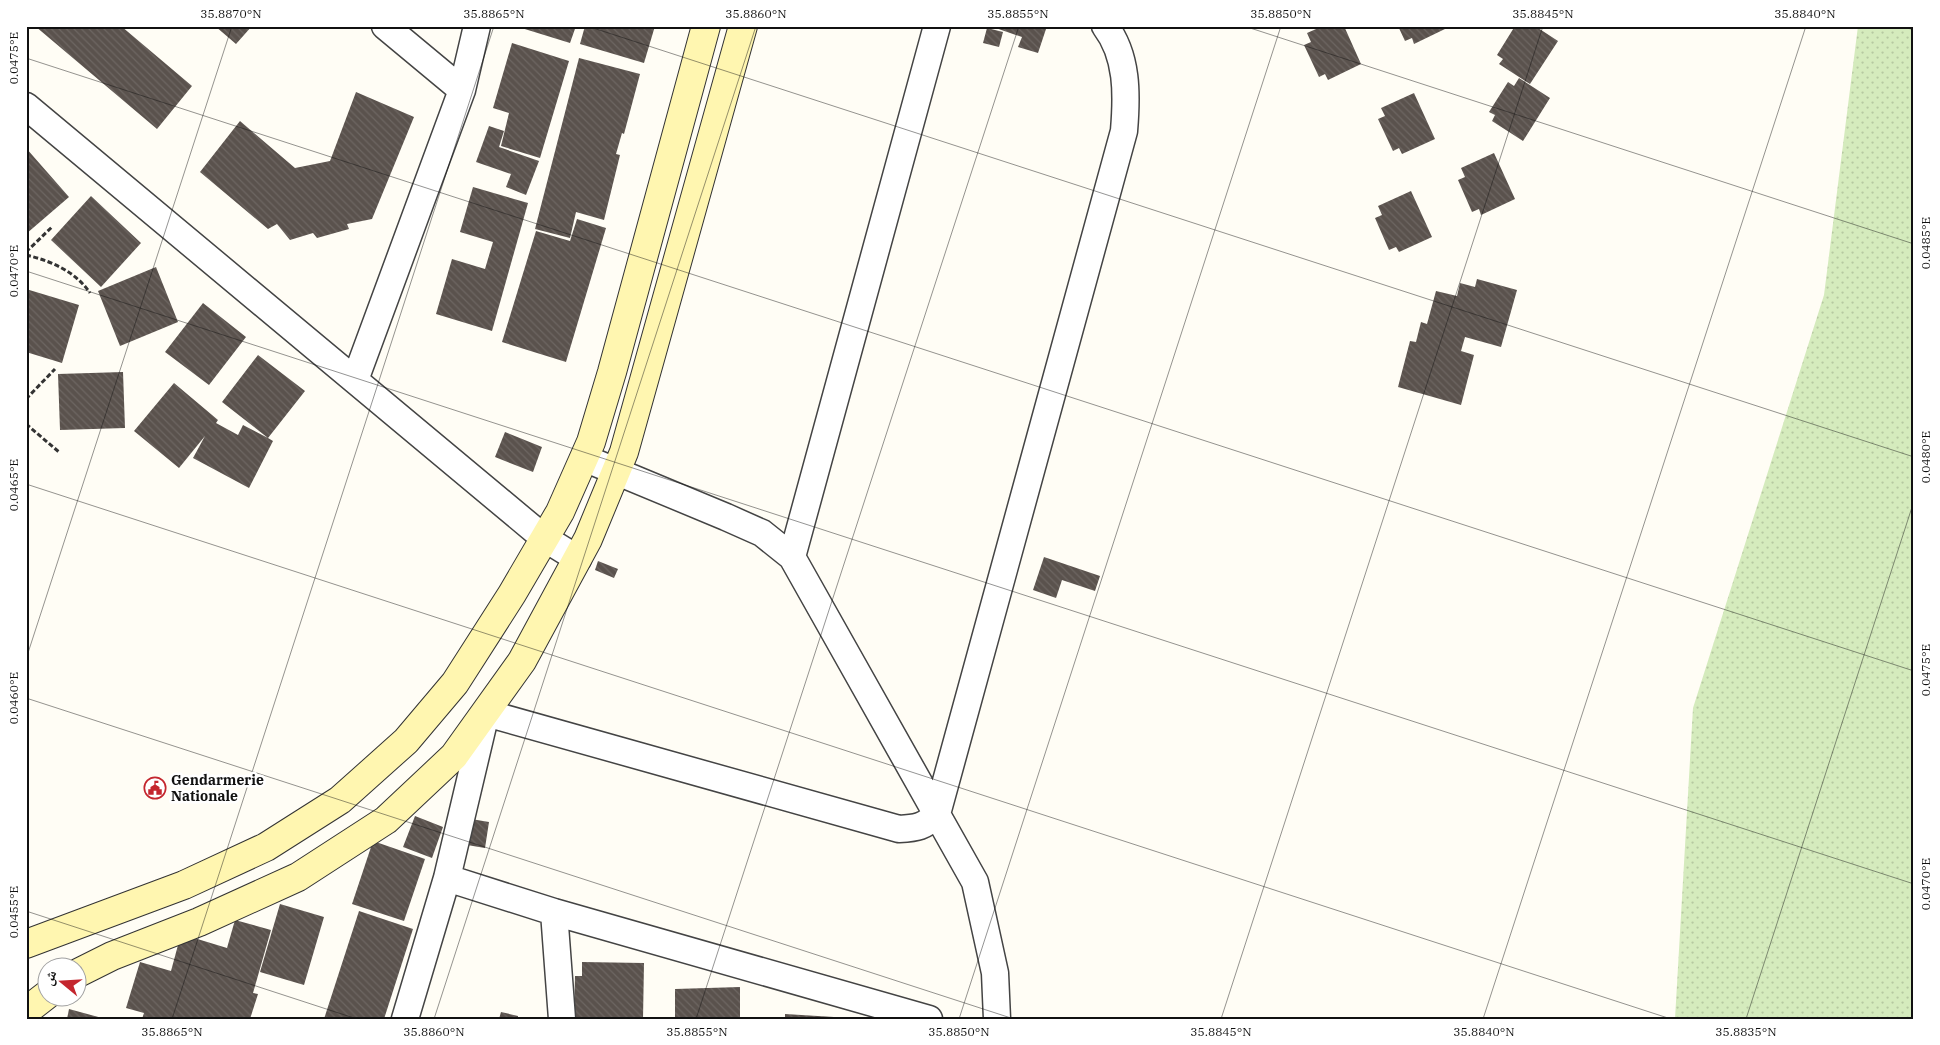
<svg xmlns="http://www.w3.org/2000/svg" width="1940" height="1045" viewBox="0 0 1940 1045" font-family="'IBM Plex Serif','Noto Naskh Arabic',serif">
<defs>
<pattern id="grass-dots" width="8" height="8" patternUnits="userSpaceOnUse" patternTransform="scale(1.25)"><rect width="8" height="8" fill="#d5ebbd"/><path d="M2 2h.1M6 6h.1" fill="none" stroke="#b6c8a1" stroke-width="1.8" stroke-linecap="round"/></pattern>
<pattern id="building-back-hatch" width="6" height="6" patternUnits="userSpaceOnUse" patternTransform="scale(1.25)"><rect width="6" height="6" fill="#5a524d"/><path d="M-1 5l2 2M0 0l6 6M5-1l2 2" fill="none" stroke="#6d6662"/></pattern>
</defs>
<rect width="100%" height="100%" fill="#fffdf5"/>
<path fill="url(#grass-dots)" d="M1858,26H1914V1019H1675L1693,708L1824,295Z"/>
<path fill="url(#building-back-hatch)" d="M35,26H121L192,86L157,129Z
M215,26H252L236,44Z
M515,26H576L570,43Z
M585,26H655L644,63L580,44Z
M990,26H1047L1038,53L1018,47L1022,37Z
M1323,26H1344L1361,64L1328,80L1325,74L1319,77L1304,45L1311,42L1307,33Z
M1398,26H1446L1447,28L1414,44L1412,38L1405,41Z
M1515,26L1522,29L1524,26H1535L1558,41L1530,84L1499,64L1503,59L1497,55Z
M987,28L1003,32L999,47L983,43Z
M512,43L569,61L540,158L501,146L509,113L493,108Z
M579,58L640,74L624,134L622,133L616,154L620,155L604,220L576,212L570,238L535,229Z
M1519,78L1550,98L1523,141L1492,121L1495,115L1489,112L1508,82L1514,86Z
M356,92L414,117L372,219L347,224L349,229L317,238L313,233L290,240L277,224L268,229L200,172L240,121L295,168L330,161Z
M1414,93L1435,139L1402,154L1399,148L1393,151L1378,119L1385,116L1381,108Z
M489,126L504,131L499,147L539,161L526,195L506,187L511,174L476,162Z
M26,148L69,197L26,234Z
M1494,153L1515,199L1481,215L1479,209L1472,212L1458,180L1465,177L1461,168Z
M473,187L528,203L492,331L436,314L452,259L485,269L493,242L460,232Z
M1411,191L1432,237L1399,252L1396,247L1389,250L1375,218L1382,215L1378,206Z
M91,196L141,243L101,287L51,240Z
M577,219L606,228L566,362L502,342L536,231L570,241Z
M156,267L178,322L120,346L98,291Z
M1477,279L1517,290L1501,347L1465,337L1461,351L1474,355L1461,405L1398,387L1410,341L1416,342L1421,322L1427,324L1436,291L1457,296L1460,283L1475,287Z
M26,289L79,305L62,363L26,352Z
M203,303L246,337L209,385L165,352Z
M258,355L305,391L268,438L273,441L249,488L193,458L205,436L179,468L134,431L174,383L218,420L216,423L238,435L243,425L268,438L222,402Z
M123,372L125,428L60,430L58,374Z
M505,432L542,447L533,472L495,457Z
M1044,557L1100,576L1095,591L1062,580L1056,598L1033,590Z
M598,561L618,569L614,578L595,570Z
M415,816L443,827L432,858L403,847Z
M465,818L489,822L485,848L461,844Z
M373,841L425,859L404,921L352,904Z
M280,904L324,917L304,985L260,972Z
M359,911L413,929L384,1019H324Z
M235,920L271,930L253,993L258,994L250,1019H142L144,1013L126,1008L140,962L171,971L181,934L227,948Z
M582,962L644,963L643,1019H574L575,976H582Z
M740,987V1019H675V989Z
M69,1009L102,1018V1019H67Z
M501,1012L518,1016V1019H499Z
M785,1014L834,1017V1019H785Z"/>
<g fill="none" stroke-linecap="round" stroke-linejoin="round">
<g stroke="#444" stroke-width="29">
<path id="minor" d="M385,26L462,90
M26,106L544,538L578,559
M355,380L462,90L477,26
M584,458L726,517L762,533L792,557L975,882L995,973L997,1019
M792,557L937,26
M447,878L554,912L929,1019
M554,912L562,1019
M405,1019L447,878L486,713L899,829C917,828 924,827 937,814L1124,131C1127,95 1128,56 1105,26"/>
</g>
<g stroke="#333" stroke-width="30">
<path id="secondary" d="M26,944L184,885L266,847L340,800L406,741L455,683L512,594L560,512L591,442L612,372L706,26
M78,973L112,956L199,922L298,877L386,820L454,756L522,661L588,539L624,452L743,26
M26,1011L48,994"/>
</g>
<path stroke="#333" stroke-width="3" stroke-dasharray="5 2.5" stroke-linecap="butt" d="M26,252L53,226
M26,255C51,261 75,271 90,293
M26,399L55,369
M26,424L59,452"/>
<use href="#minor" stroke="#fff" stroke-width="26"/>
<use href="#secondary" stroke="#fff6b0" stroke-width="28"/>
</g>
<path fill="none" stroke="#111" stroke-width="1" stroke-opacity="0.45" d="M587,26L1914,457M1244,26L1914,244M1901,26L1914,30M26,58L1914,671M26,271L1914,884M26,484L1671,1019M26,659L232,26M26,698L1014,1019M26,911L357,1019M172,1019L494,26M434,1019L756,26M696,1019L1019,26M959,1019L1281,26M1221,1019L1543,26M1483,1019L1806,26M1746,1019L1914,501"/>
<defs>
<g id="civic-ring" transform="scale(1.125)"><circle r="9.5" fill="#fff" stroke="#c4262e" stroke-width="1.5"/><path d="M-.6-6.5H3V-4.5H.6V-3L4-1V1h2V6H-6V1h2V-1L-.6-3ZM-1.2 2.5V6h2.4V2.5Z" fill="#c4262e"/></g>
</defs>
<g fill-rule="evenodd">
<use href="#civic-ring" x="155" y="788"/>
</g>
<g text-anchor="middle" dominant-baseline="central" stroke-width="5" stroke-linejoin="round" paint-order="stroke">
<g font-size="14" font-weight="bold" fill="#111" stroke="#fff" text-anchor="start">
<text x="171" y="780">Gendarmerie<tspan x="171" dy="16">Nationale</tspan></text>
</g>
</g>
<rect width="1940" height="1045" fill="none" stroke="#ffffff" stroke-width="55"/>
<g transform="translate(62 982) rotate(288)"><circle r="24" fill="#ffffff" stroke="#a0a0a0"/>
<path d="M0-4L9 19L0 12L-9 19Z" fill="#c4262e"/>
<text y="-8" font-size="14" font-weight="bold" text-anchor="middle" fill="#111111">ش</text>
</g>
<rect x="28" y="28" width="1884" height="990" fill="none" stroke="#111" stroke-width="2"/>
<g font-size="12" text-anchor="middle" fill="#111">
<text x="231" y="18">35.8870°N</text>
<text x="494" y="18">35.8865°N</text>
<text x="756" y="18">35.8860°N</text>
<text x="1018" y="18">35.8855°N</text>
<text x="1281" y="18">35.8850°N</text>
<text x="1543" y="18">35.8845°N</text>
<text x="1805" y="18">35.8840°N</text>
<text transform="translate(14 58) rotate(-90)" y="4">0.0475°E</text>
<text transform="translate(1926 243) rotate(-90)" y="4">0.0485°E</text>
<text transform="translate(14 271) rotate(-90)" y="4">0.0470°E</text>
<text transform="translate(1926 457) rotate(-90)" y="4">0.0480°E</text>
<text transform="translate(14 485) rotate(-90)" y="4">0.0465°E</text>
<text transform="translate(1926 670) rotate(-90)" y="4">0.0475°E</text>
<text transform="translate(14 698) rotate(-90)" y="4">0.0460°E</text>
<text transform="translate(1926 884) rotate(-90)" y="4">0.0470°E</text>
<text transform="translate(14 912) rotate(-90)" y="4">0.0455°E</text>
<text x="172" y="1036">35.8865°N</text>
<text x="434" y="1036">35.8860°N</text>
<text x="697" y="1036">35.8855°N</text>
<text x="959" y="1036">35.8850°N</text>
<text x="1221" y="1036">35.8845°N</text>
<text x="1484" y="1036">35.8840°N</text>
<text x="1746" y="1036">35.8835°N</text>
</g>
</svg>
